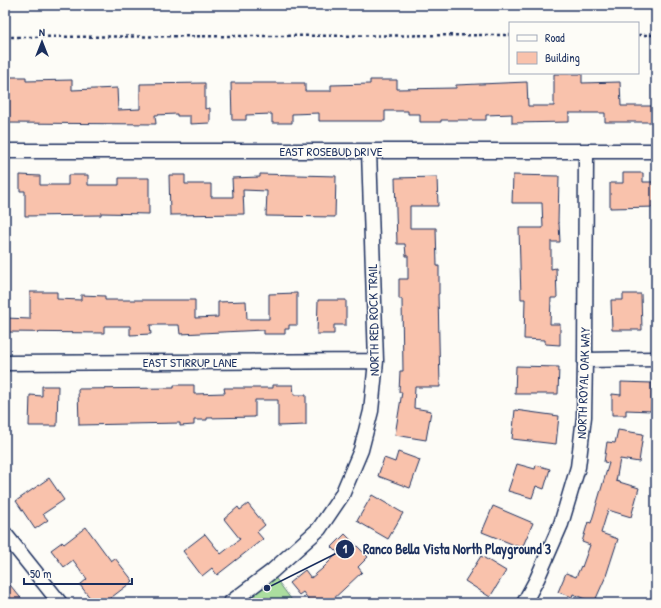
<svg xmlns="http://www.w3.org/2000/svg" width="661" height="608" viewBox="0 0 661 608" font-family="'Patrick Hand',sans-serif">
<rect width="100%" height="100%" fill="#fdfcf7"/>
<filter id="ink" filterUnits="userSpaceOnUse"><feTurbulence type="fractalNoise" baseFrequency=".025" numOctaves="2"/><feDisplacementMap in="SourceGraphic" scale="8" xChannelSelector="R" yChannelSelector="G"/><feConvolveMatrix kernelMatrix="1 2 1 2 8 2 1 2 1" color-interpolation-filters="sRGB"/></filter>
<g filter="url(#ink)">
<path fill="#abde9f" stroke="#63867e" d="M271,572L294,603H230Z"/>
<path fill="#f9c2ac" stroke="#1b2f5e" d="M554,74H582V83L620,82L621,106H656V122H605V113H569V122L512,123V114L486,115V120H441V122H420V114H408V111H385V121H319V113L292,114V123H272V114L246,115V120H232L231,83H305V91H331V85L370,84V80H397V89L456,88V85L527,82L528,106H554Z
M5,77H26V81L72,80V90L117,88L118,110L140,109V84L205,83V109L210,108V123L190,124V116H177V114L155,115L156,124L5,123Z
M623,173H643V182H656V207L610,208V183H623Z
M260,174L336,176L335,217L266,216L267,191L243,190L244,214L170,215L169,175H185V184H211V197H233L232,178L260,177Z
M20,175L40,176V185H68V175H88V185H119V178H149V214L101,213V215L25,216V191H20Z
M513,175L559,176L558,223H559L560,242H551V269L556,268L557,298H551L550,324H560V345L545,344V340L524,339L525,299H521L519,228H543L542,203H512Z
M437,177L438,206H410V228H436L437,266H439V294H438L440,387H415L414,408L431,411L426,440L395,435L402,392H399L400,371H403L402,299H399V279H408V256H406L405,244H397L395,178Z
M30,292H57V299L81,300V295L105,296V300H195V318L218,317V302L246,301L247,319H269V294L297,293V325H289V329H285V334H264V330L180,334L179,325H150L151,334L130,335V326H104V333L5,332V318L30,319Z
M623,294H641L642,330H612L611,300H623Z
M318,300H346V325H334V334H317Z
M516,366L559,367L558,394H515Z
M621,382L652,383L651,411L626,410V415H612V394L621,395Z
M174,385H194V394L225,393L224,388H273V385H293L294,395H306V425L278,426V400H255V417L207,418V420H194V425L180,426V423L79,425L78,389L174,388Z
M42,386H58L57,426H29L30,395L42,396Z
M515,410L559,416L556,444L512,439Z
M618,430L643,434L639,462L620,459L616,481L639,488L631,517L608,510L601,533L618,539L606,576L594,603L573,594L572,597L558,592L566,573L576,577L581,566L582,567L590,545L582,542L588,522L591,523L609,463L604,462L607,442L615,443Z
M398,452L420,460L410,488L378,476L384,458L395,462Z
M517,464L535,469L536,465L550,469L544,489L536,486L532,498L508,491Z
M49,478L64,500L43,514L48,520L35,529L16,501Z
M372,495L403,513L388,539L357,521Z
M248,504L265,525L257,532L263,539L217,575L212,568L202,576L183,551L205,534L221,554L240,539L224,519L238,507L240,510Z
M493,506L533,523L522,548L482,532Z
M86,527L111,561L115,558L133,581L104,603H94L80,585L87,579L73,560L64,567L51,550L62,542L64,544Z
M345,534L368,557L358,567L362,572L329,603H311L303,592L299,595L289,583L305,570L311,578L322,569L338,553L332,547Z
M481,556L506,571L490,597L465,581Z
M5,579L25,603H5Z"/>
<g fill="none" stroke-linecap="round" stroke-linejoin="round">
<g stroke="#1b2f5e" stroke-width="17">
<path id="street" d="M5,151H656
M585,360L656,359
M5,363L376,361
M5,534L60,603
M230,603L271,572L319,529L342,495L361,450L371,411L376,361L369,151
M524,603L537,579L561,524L578,467L584,417L585,360L586,152"/>
</g>
<path stroke="#1b2f5e" stroke-width="2.5" stroke-dasharray="3 3" stroke-linecap="butt" d="M638,35H656
M5,37L510,35"/>
<use href="#street" stroke="#fdfcf7" stroke-width="14"/>
</g>
</g>
<g text-anchor="middle" dominant-baseline="central" stroke-width="3" stroke-linejoin="round" paint-order="stroke">
<g font-size="13" fill="#1b2f5e" stroke="#fdfcf7">
<text x="331" y="151">EAST ROSEBUD DRIVE</text>
<text transform="translate(373 320) rotate(-91)">NORTH RED ROCK TRAIL</text>
<text x="190" y="362">EAST STIRRUP LANE</text>
<text transform="translate(583 383) rotate(-88)">NORTH ROYAL OAK WAY</text>
</g>
</g>
<path fill="none" stroke="#1b2f5e" stroke-width="1.5" d="M267 588L345 549"/>
<g fill="#1b2f5e" stroke="#fdfcf7" stroke-width="1.5">
<circle cx="267" cy="588" r="4"/>
<circle cx="345" cy="549" r="10"/>
</g>
<g font-size="12" text-anchor="middle" font-weight="bold" fill="#fff">
<text x="345" y="553">1</text>
</g>
<g font-size="14" text-anchor="middle" font-weight="bold" fill="#1b2f5e" stroke="#fdfcf7" stroke-width="3" stroke-linejoin="round" paint-order="stroke">
<text x="457" y="554">Ranco Bella Vista North Playground 3</text>
</g>
<rect width="661" height="608" fill="none" stroke="#fdfcf7" stroke-width="20"/>
<rect x="10" y="10" width="641" height="588" fill="none" stroke="#1b2f5e" stroke-width="1.5" filter="url(#ink)"/>
<rect x="509" y="22" width="130" height="52" fill="#fdfcf7" stroke="#a3aaba"/>
<rect x="517" y="35" width="20" height="6" fill="#fdfcf7" stroke="#a3aaba"/>
<text x="545" y="42" font-size="12" fill="#1b2f5e">Road</text>
<rect x="517" y="52" width="20" height="12" fill="#f9c2ac" stroke="#a3aaba"/>
<text x="545" y="62" font-size="12" fill="#1b2f5e">Building</text>
<g transform="translate(42 42)" stroke="#fdfcf7" stroke-width="3" paint-order="stroke">
<path d="M0-3L7 15L0 10L-7 15Z" fill="#1b2f5e"/>
<text y="-6" font-size="11" font-weight="bold" text-anchor="middle" fill="#1b2f5e">N</text>
</g>
<path d="M24 578v6h108v-6" fill="none" stroke="#1b2f5e" stroke-width="2"/>
<text x="30" y="578" font-size="12" fill="#1b2f5e" stroke="#fdfcf7" stroke-width="3" paint-order="stroke">50 m</text>
</svg>
